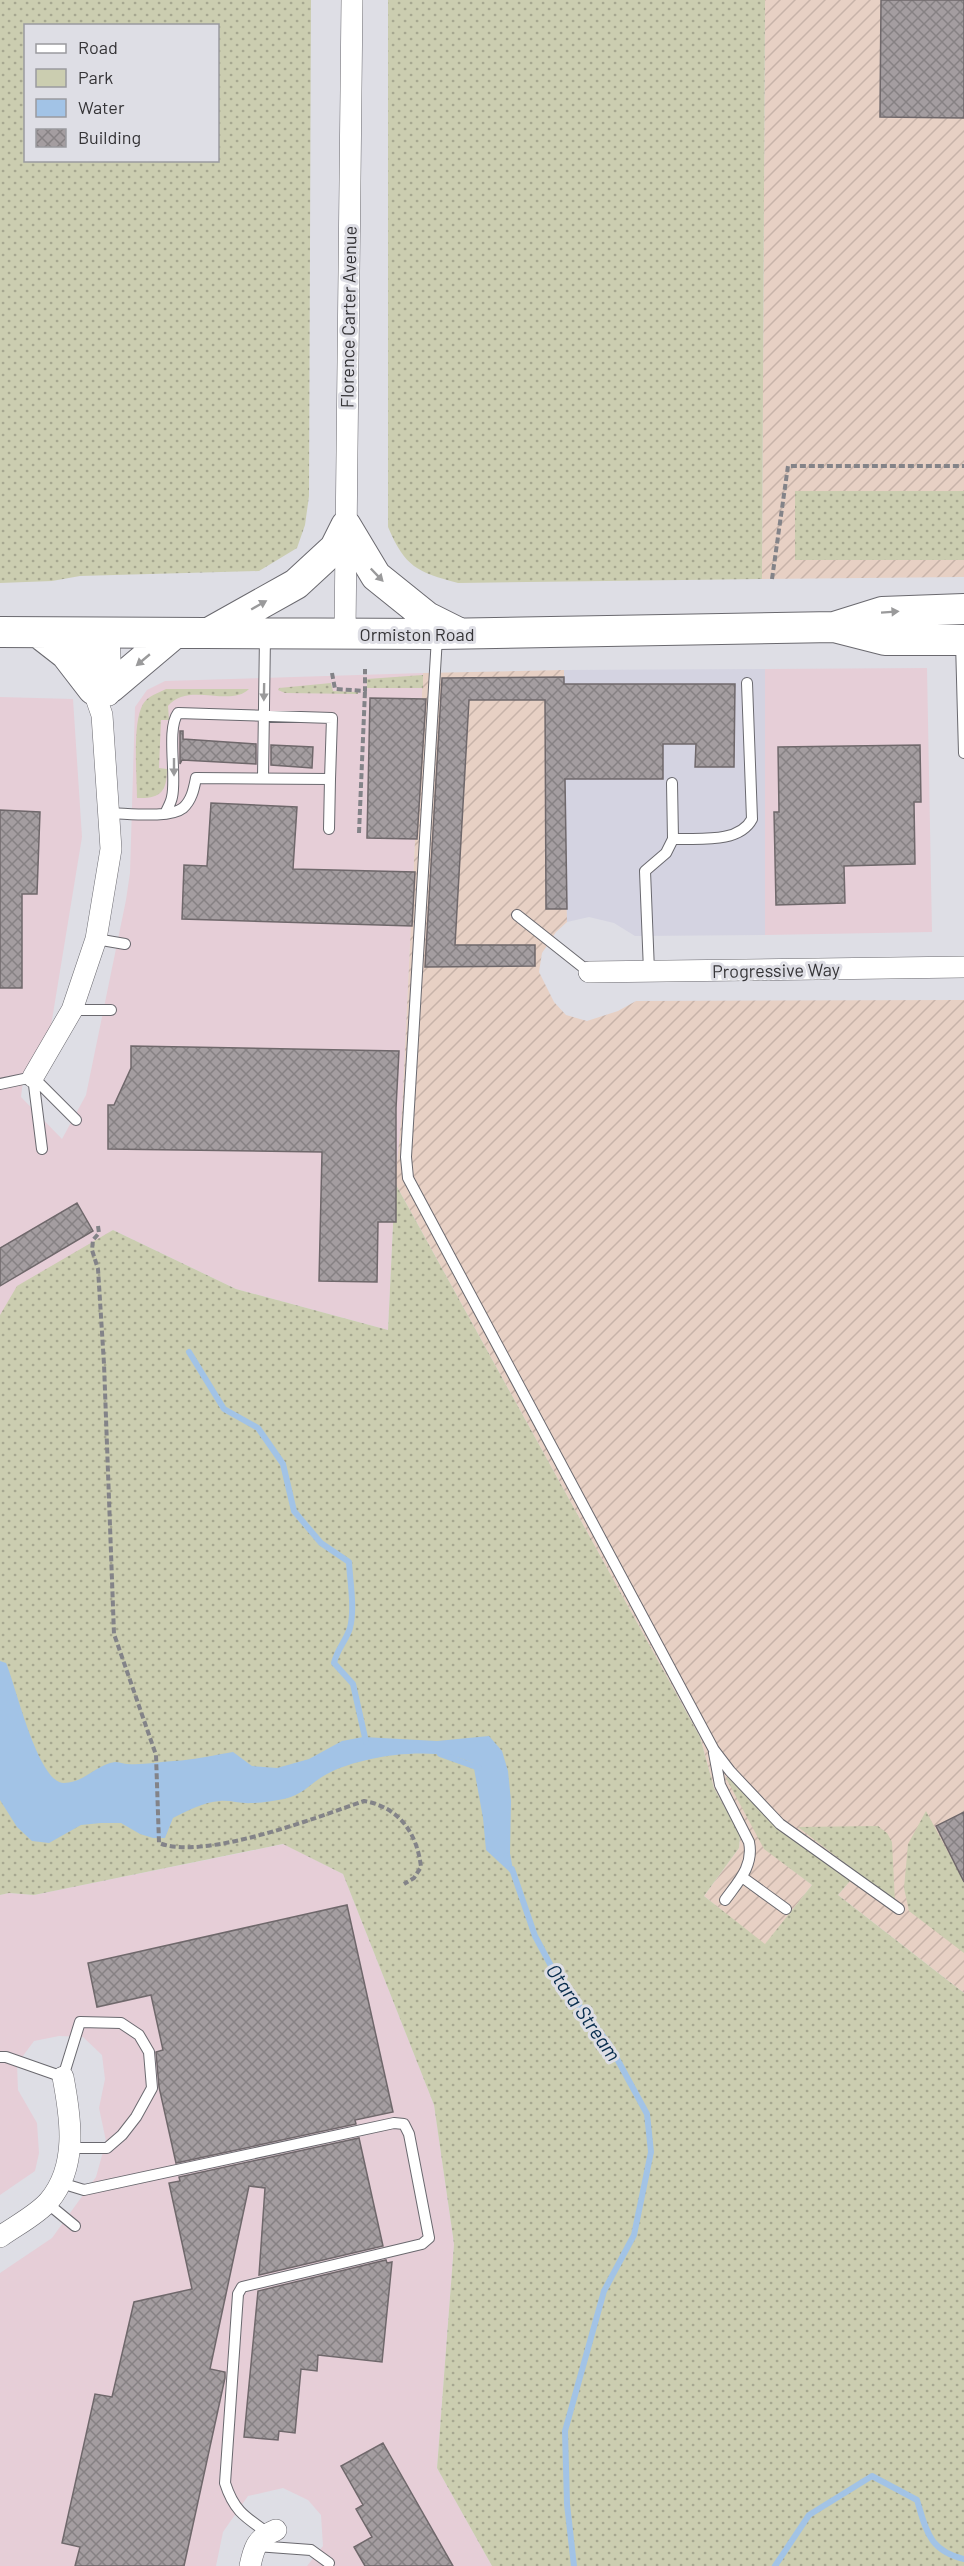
<svg xmlns="http://www.w3.org/2000/svg" width="964" height="2566" viewBox="0 0 964 2566" font-family="Barlow,sans-serif">
<defs>
<pattern id="industrial-furrows" width="10" height="10" patternUnits="userSpaceOnUse" patternTransform="scale(1.5)"><rect width="10" height="10" fill="#e7d0c4"/><path d="M-1 1l2-2M0 10L10 0M9 11l2-2" fill="none" stroke="#c7b3a9"/></pattern>
<pattern id="green-dots" width="8" height="8" patternUnits="userSpaceOnUse" patternTransform="scale(1.5)"><rect width="8" height="8" fill="#cbcdb0"/><path d="M2 2h.1M6 6h.1" fill="none" stroke="#a6a790" stroke-width="1.8" stroke-linecap="round"/></pattern>
<pattern id="building-cross-hatch" width="8" height="8" patternUnits="userSpaceOnUse" patternTransform="scale(1.5)"><rect width="8" height="8" fill="#a49da0"/><path d="M0 0l8 8M0 8l8-8" fill="none" stroke="#868183"/></pattern>
</defs>
<rect width="100%" height="100%" fill="#dedee5"/>
<path fill="#e6ced7" d="M927,668L932,932L765,935V669Z
M423,673L402,1111L395,1183L388,1330L236,1289L113,1230L0,1315V697L73,699L82,837L50,1032L24,1072L21,1097L62,1139L86,1095L126,900L130,873L135,707L147,690L165,681Z
M284,1844L343,1874L434,2105L454,2244L437,2468L492,2566H307L323,2546L321,2515L308,2500L283,2488L248,2496L223,2532L216,2566H0V2273L52,2238L96,2177L106,2141L99,2108L105,2079L102,2055L83,2037L59,2036L34,2041L17,2064L18,2090L37,2123L39,2153L35,2171L0,2195V1895L9,1893L34,1895Z"/>
<path fill="url(#industrial-furrows)" d="M765,0H964V577L762,579Z
M564,670L567,922L556,932L542,953L539,972L554,1002L566,1015L587,1021L618,1011L636,1001L964,1000V1993L838,1895L850,1881L764,1848L812,1885L765,1945L704,1896L739,1848L740,1835L714,1788L700,1737L395,1183L402,1111L423,673Z"/>
<path fill="#d4d3e1" d="M765,669V935L635,936L614,923L589,917L567,922L564,670Z"/>
<path fill="url(#green-dots)" fill-rule="evenodd" d="M0,0H311L309,496L305,525L297,548L259,571L80,576L52,581L0,583ZM26,26H218V160H26Z
M388,0H765L762,579L458,583C417,572 405,567 388,527Z
M795,491H964V560H795Z
M423,675V688H367V679Z
M331,683L333,691L358,692V694L285,693L278,690L279,688Z
M166,689H249C230,708 188,681 168,706L169,720H161L159,768L167,769C167,792 160,799 137,798C137,775 132,723 143,704C148,696 158,693 166,689Z
M395,1183L700,1737L714,1788L740,1835L739,1848L704,1896L765,1944L812,1885L764,1849L726,1778L730,1777L776,1827L850,1881L838,1895L964,1993V2566H492L437,2468L454,2244L434,2105L343,1874L283,1844L34,1895L9,1893L0,1895V1315L17,1286L113,1230L236,1289L388,1330Z
M926,1811L964,1882V1953L909,1911L904,1888L908,1844Z
M878,1826L887,1833L892,1842L895,1902L798,1827Z"/>
<path fill="#a2c3e6" d="M0,1661L6,1663C16,1686 38,1783 64,1783C84,1783 97,1764 115,1762C119,1762 124,1764 128,1764C143,1765 159,1762 174,1761C194,1760 214,1755 233,1752L252,1766L277,1768L309,1759L342,1741L363,1737L437,1741L489,1736L502,1751L508,1771L511,1801L510,1853L514,1876L486,1850L483,1818L473,1763C436,1745 363,1755 327,1774C310,1783 305,1794 284,1799C274,1801 262,1803 252,1803C241,1804 230,1800 220,1801C204,1802 187,1811 173,1818L165,1838H153L140,1834L121,1823H101L81,1825L49,1843L32,1841L17,1827L0,1800Z"/>
<g fill="none" stroke-linecap="round" stroke-linejoin="round">
<path stroke="#a2c3e6" stroke-width="6" d="M189,1352L224,1409L258,1428L283,1464L294,1511L321,1543L349,1562C350,1582 355,1608 350,1628C346,1641 337,1649 334,1663L353,1684L366,1742
M440,1754L479,1768
M512,1869L535,1936L557,1977L609,2044L647,2114L651,2152L634,2235L604,2291L565,2431L567,2504L574,2566
M775,2566L809,2515L872,2476L917,2500C926,2530 929,2551 964,2559"/>
</g>
<path fill="url(#building-cross-hatch)" stroke="#6f686b" stroke-width="1.5" d="M881,0H964V118L880,117Z
M564,677V684H735L734,767H695L696,744H663V779H565L567,909H546L545,700H469L455,945H535V966L425,967L442,678Z
M370,698L426,699L417,839L367,838Z
M180,731H183V739L256,744V764L182,760L180,764Z
M271,745L313,747L312,768L271,765Z
M920,745L921,802H914L915,864L844,866L845,903L776,905L774,812H779L778,747Z
M211,803L297,807L293,869L415,872L412,926L182,919L184,865L207,866Z
M0,810L40,812L37,894H22V988H0Z
M131,1046L399,1051L396,1108V1222H378L377,1282L319,1281L322,1152L108,1149V1105H114L131,1068Z
M77,1203L93,1231L0,1286V1248Z
M964,1812V1882L936,1826Z
M347,1905L393,2112L355,2120L356,2124L176,2163L159,2087L156,2052L163,2050L151,1995L97,2007L88,1963Z
M359,2138L383,2246L259,2275L265,2188L249,2186L210,2369L225,2372V2378L184,2566H75L80,2547L62,2543L95,2394L112,2397L134,2302L192,2289L169,2183L180,2181L179,2177Z
M386,2260L387,2263L392,2262L382,2362L318,2355L317,2371L301,2369L295,2433L279,2431L278,2440L244,2437L258,2291Z
M383,2443L453,2566H365L354,2547L372,2537L356,2509L363,2505L341,2466Z"/>
<g fill="none" stroke-linecap="round" stroke-linejoin="round">
<g stroke="#6a696f" stroke-width="12">
<path id="service" d="M437,637L406,1157L408,1178L714,1750L730,1771L780,1824L899,1909
M961,642L964,753
M263,778L265,636
M108,813C126,813 169,819 183,808C192,800 194,788 196,778L330,779L329,829
M165,814C167,809 171,803 172,797C177,776 166,729 178,713L332,718L330,779
M673,839C698,838 739,844 752,819L747,683
M517,915L589,972
M96,939L125,944
M649,971L645,871L666,853L673,839L672,783
M72,1010H111
M33,1077L42,1149
M33,1077L76,1120
M0,1084L33,1077
M714,1753L720,1785L749,1842C754,1866 738,1882 725,1900
M742,1877L786,1909
M0,2057H6L63,2077L80,2022L121,2023L139,2035L149,2052L152,2088L136,2117L122,2135L107,2148H70
M61,2183L84,2190L394,2123L404,2124L409,2134L429,2238L422,2244L242,2287L238,2294L225,2483C234,2511 245,2517 268,2533
M47,2203L75,2226
M256,2546L311,2550L329,2563"/>
</g>
<g stroke="#6a696f" stroke-width="22">
<path id="minor" d="M109,633L111,687L109,695
M345,633L352,0
M589,972L964,967
M33,1077L72,1010L96,939L111,849L102,715L93,689L89,633
M0,2237C15,2226 37,2215 49,2201C78,2166 71,2119 63,2077
M250,2566C254,2547 257,2538 276,2530"/>
</g>
<g stroke="#6a696f" stroke-width="32">
<path id="secondary" d="M346,526L376,576L427,617L459,633
M834,627L882,612L964,609
M212,631L296,584L335,548L346,526
M0,632L437,634L834,627L885,640H964
M39,633L66,654L93,689
M111,687L175,633"/>
</g>
<path stroke="#838388" stroke-width="4" stroke-dasharray="6 3" stroke-linecap="butt" d="M772,579L788,466H964
M332,673L335,689L365,691V669
M359,833L365,691
M98,1226L99,1233L93,1240L92,1250L98,1269L104,1364L114,1634L156,1755L159,1843C204,1861 318,1817 364,1801C399,1807 417,1833 421,1867L414,1878L404,1884"/>
<use href="#service" stroke="#fff" stroke-width="10"/>
<use href="#minor" stroke="#fff" stroke-width="21"/>
<use href="#secondary" stroke="#fff" stroke-width="30"/>
</g>
<defs><path id="oneway-solid" d="M-6-.8H1V-3.2L6.5 0L1 3.2V.8H-6Z" transform="scale(1.5)"/></defs>
<g fill="#9a9a9b">
<use href="#oneway-solid" transform="translate(377 575) rotate(46)"/>
<use href="#oneway-solid" transform="translate(259 605) rotate(-30)"/>
<use href="#oneway-solid" transform="translate(890 612) rotate(-4)"/>
<use href="#oneway-solid" transform="translate(143 660) rotate(140)"/>
<use href="#oneway-solid" transform="translate(264 692) rotate(91)"/>
<use href="#oneway-solid" transform="translate(174 767) rotate(90)"/>
</g>
<g text-anchor="middle" dominant-baseline="central" stroke-width="6" stroke-linejoin="round" paint-order="stroke">
<g font-size="18" fill="#353437" stroke="#dedee5">
<text transform="translate(348 317) rotate(-89)">Florence Carter Avenue</text>
<text x="417" y="634">Ormiston Road</text>
<text transform="translate(776 970) rotate(-1)">Progressive Way</text>
</g>
<g font-size="20" font-style="italic" fill="#072c4d" stroke="#dedee5">
<text transform="translate(584 2012) rotate(55)">Otara Stream</text>
</g>
</g>
<rect x="24" y="24" width="195" height="138" fill="#dedee5" stroke="#9a9a9f" stroke-width="1.5"/>
<rect x="36" y="44" width="30" height="9" fill="#ffffff" stroke="#9a9a9f" stroke-width="1.5"/>
<text x="78" y="54" font-size="18" fill="#353437">Road</text>
<rect x="36" y="69" width="30" height="18" fill="#cbcdb0" stroke="#9a9a9f" stroke-width="1.5"/>
<text x="78" y="84" font-size="18" fill="#353437">Park</text>
<rect x="36" y="99" width="30" height="18" fill="#a2c3e6" stroke="#9a9a9f" stroke-width="1.5"/>
<text x="78" y="114" font-size="18" fill="#353437">Water</text>
<rect x="36" y="129" width="30" height="18" fill="url(#building-cross-hatch)" stroke="#9a9a9f" stroke-width="1.5"/>
<text x="78" y="144" font-size="18" fill="#353437">Building</text>
</svg>
